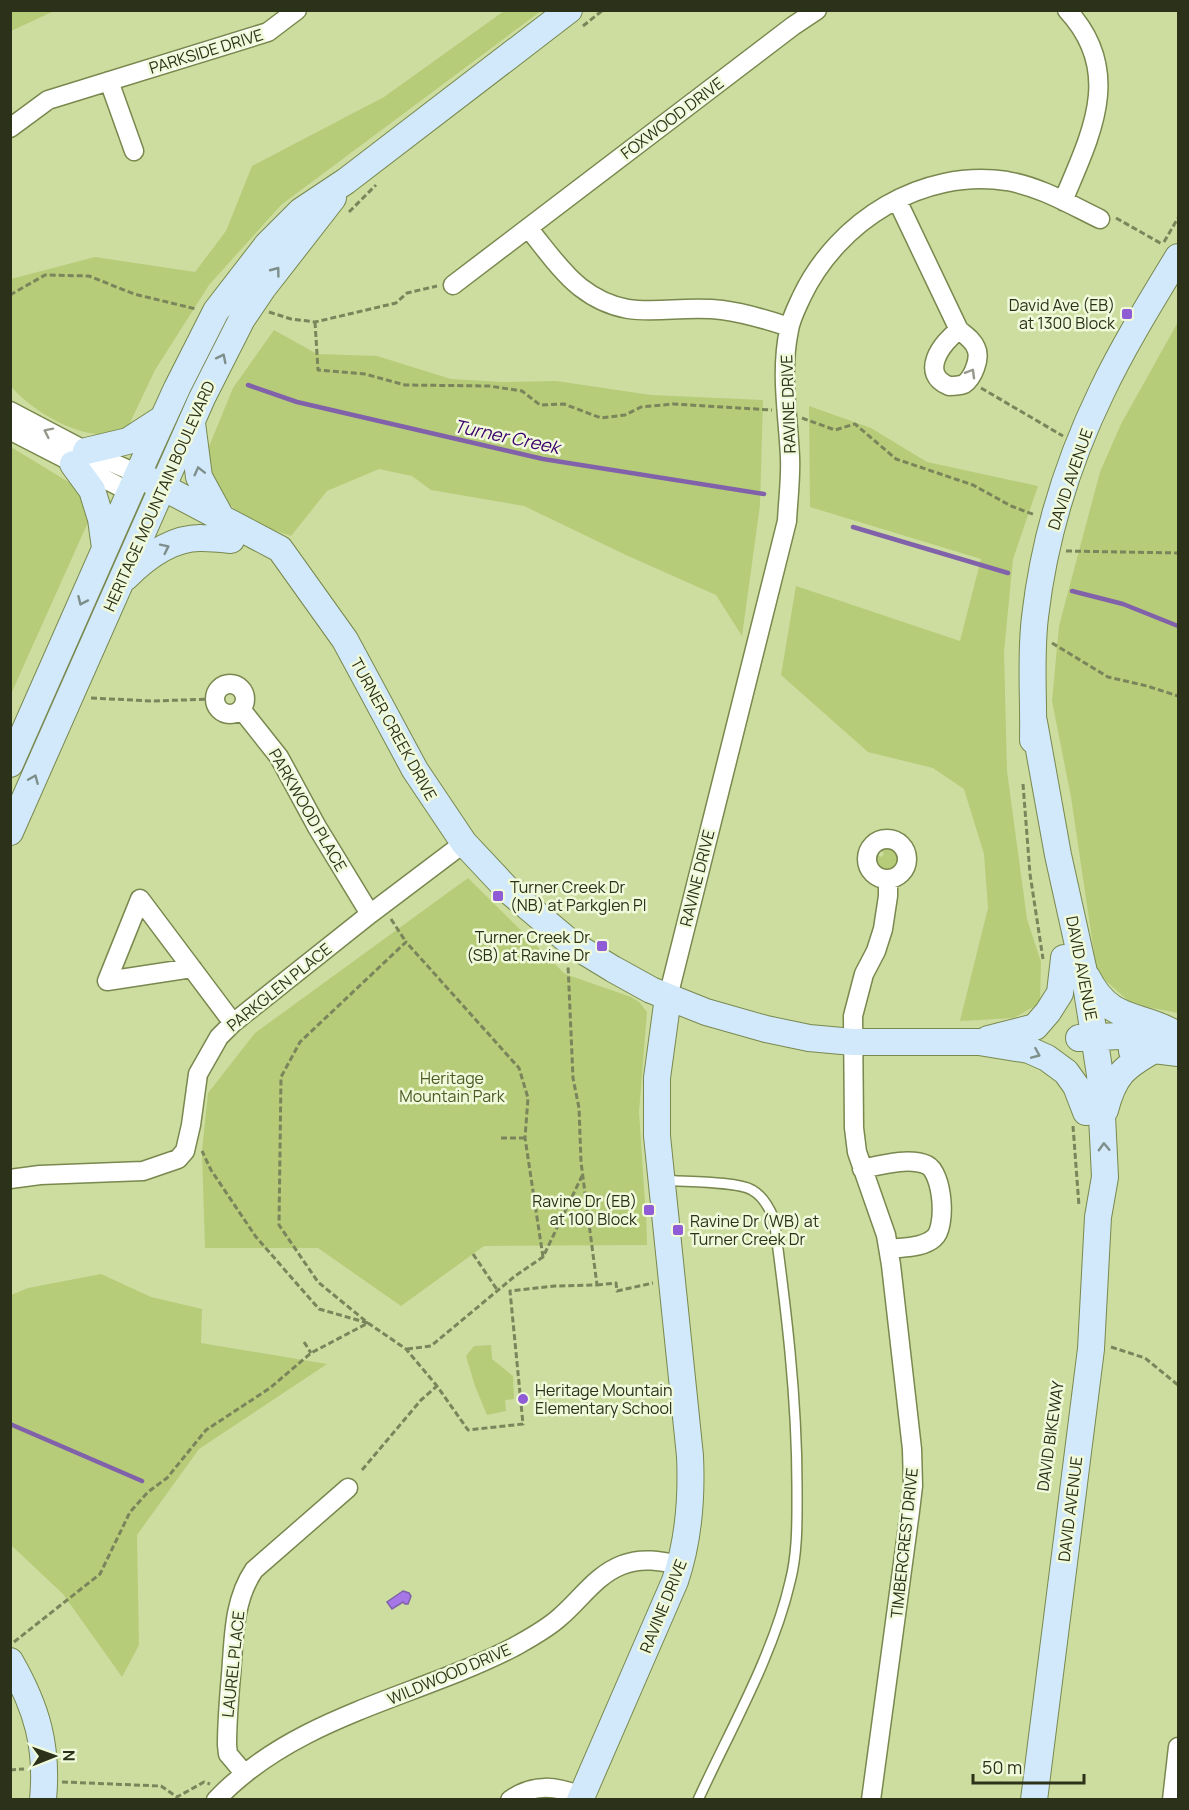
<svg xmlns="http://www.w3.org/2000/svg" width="1189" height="1810" viewBox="0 0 1189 1810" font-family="Manrope,sans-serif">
<rect width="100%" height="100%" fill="#ccdd9f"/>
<path fill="#b6cc79" d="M11,10H54V11L11,31Z
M504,11H541L281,205L209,285L155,370L127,429C119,431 111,434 104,434C74,436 28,408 11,386V279L95,257L195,272L226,231L252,166L384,97Z
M1178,322V1013L1132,1004L1097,973L1071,797L1052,701L1059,626L1100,472L1121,424Z
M274,330L317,354L377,356L451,379L502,382L556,381L651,395L763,400L760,505L742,636L716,595L626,555L524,506L431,490L412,476L379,469L327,491L291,536L247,521L210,486L208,449L233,388Z
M809,406L871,428L927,462L1038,486L1013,559L1004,652L1007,771L1027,919L1041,962L1040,1003L1014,1018L960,1021L988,908L984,854L964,789L933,768L868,752L781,675L796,586L960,641L981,559L810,507Z
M11,447L98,500L11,694Z
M887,848L896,852L899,858L895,868L888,870L880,867L877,861L878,855L881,857L884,854L881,850Z
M468,878L565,974L631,997L639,1002L647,1012L639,1112L645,1203L643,1204L644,1210H646L647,1245L484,1246L401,1306L318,1248H205L202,1151L208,1093L255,1033Z
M101,1274L151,1297L202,1309L201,1343L327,1364L199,1449L137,1535L139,1645L122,1677L63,1594L11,1545V1295L28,1288Z
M491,1345L492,1359L513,1376L514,1399L505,1400L506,1411L487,1415L475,1386L466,1356L474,1346Z"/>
<path fill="#a577e7" stroke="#8162aa" stroke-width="1.5" d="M403,1591L409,1593L411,1596L408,1604H405L403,1602L392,1609L387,1602Z"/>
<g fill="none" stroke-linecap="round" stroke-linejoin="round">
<path stroke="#8162aa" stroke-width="4.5" d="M248,385L297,402L543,459L764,494
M853,527L1008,573
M1072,591L1123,604L1178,626
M10,1424L142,1481"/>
<g stroke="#79884e" stroke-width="12">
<path id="lane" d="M663,1180C682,1182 737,1181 752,1190C763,1196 769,1207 774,1219C786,1308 797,1396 797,1487C797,1518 798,1552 790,1582C773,1656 730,1730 698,1800"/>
</g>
<g stroke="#79884e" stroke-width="21">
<path id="street" d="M109,81L134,151
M10,128L48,100L268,32L297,10
M897,200L959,330C965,335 973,340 976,348C981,358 973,378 964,384C959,386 954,386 949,386C919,374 941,343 959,330
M1063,201C1090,136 1125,72 1067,10
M528,228C544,247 560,271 580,287C630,326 668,303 722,310C745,313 768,320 789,327
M453,285L793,26L817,10
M10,411L86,451L138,474
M10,425L17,434L130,492
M215 699a15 15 0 1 1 30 0a15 15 0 1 1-30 0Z
M241,709L279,757L317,827L370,914
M867 859a20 20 0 1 1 40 0a20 20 0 1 1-40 0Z
M192,968L107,981L140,899L233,1023
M668,997L787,521C788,500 791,478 790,457C788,414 780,373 789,330C791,318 797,307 802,296C838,221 922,168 1007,181C1041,187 1069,204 1100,219
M862,1169C881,1165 909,1157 927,1165C943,1173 947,1227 934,1238C923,1248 903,1247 889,1249
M10,1179L40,1175L143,1171L178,1159L185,1151L191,1125L198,1074L219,1037L233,1023L370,914L464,843
M244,1773L228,1754L227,1745C227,1722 229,1698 231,1675C234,1639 233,1601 254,1570L348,1488
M216,1800C295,1716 415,1698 514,1647C530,1638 547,1629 560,1617C581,1599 596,1575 622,1565C642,1557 661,1561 680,1565
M510,1800C534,1783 556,1786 581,1796
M871,1800L910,1511L913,1486L912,1449L891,1265L886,1235L857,1152L854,1128L853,1016L864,974L876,951L883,929L888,896V880
M1172,1800L1178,1747"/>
</g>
<g stroke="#79884e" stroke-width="28">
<path id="secondary" d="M192,423L199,477L222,519
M86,451L128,441L162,419
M73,464L92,490L101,519L105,548
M138,474L280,549L345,640L415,770L464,843L509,891L572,944L613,969L651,990L706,1012L766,1029L809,1038L853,1042H979L1029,1050L1047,1058L1066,1072L1076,1086L1086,1112
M126,577C146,557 172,537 202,538C211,538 221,539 231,540
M1034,722L1058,855L1084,972L1091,1016L1100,1075L1105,1177L1098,1217L1091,1349L1034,1800
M1033,740C1034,698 1030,658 1035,617C1044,539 1068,461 1102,391C1124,345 1152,300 1178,257
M10,764L146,456L177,388L216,311L267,245L301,211L346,181L569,10
M10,832L202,398L242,319L263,288L333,198
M1087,977C1111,1024 1138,1012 1176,1034
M1079,1038L1159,1034
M988,1039L1035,1027L1048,1012L1060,993L1064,958
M1132,1051L1154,1050L1178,1053
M1105,1110C1114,1075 1124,1067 1154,1050
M10,1661C37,1708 48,1746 43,1800
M580,1800L675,1581C689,1540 692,1500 690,1456L657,1136V1078L668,997"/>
</g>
<path stroke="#7a855b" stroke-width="3" stroke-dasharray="6 3" stroke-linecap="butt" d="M583,26L603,10
M349,212L376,185
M1116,218L1162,244
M1164,242L1178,218
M10,295L45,275L89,276L134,294L196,309
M269,312L291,319L315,322L396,303L407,293L437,286
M315,322L318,370L365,374L405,385L489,386L522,391L540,405L564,404L601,418L625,415L641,407L673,404L772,410
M981,388L1063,436
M802,418L835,430L855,424L896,459L973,485L1011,506L1035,515
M1066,551L1178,553
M1052,643L1108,677L1147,686L1178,696
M91,698L152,701L215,699
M1023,784L1030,874L1043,959
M391,919L406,942
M1073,1126L1079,1206
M501,1138H525
M473,1254L498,1291
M543,1257L525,1138L528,1098L519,1068L406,942L300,1042L281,1077L279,1225L318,1282L368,1323L406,1349L437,1386L468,1430L523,1424L510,1291L555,1286L597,1285L581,1162L579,1108L573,1078L568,965
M597,1285L616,1283L617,1291L653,1283
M304,1342L311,1353
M1111,1347L1145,1358L1178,1385
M407,1349L431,1346L515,1276L543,1257L582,1176
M362,1470L421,1400L437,1386
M14,1642L100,1574L130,1512L148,1492L167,1478L206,1430L270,1388L311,1353L368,1323L319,1309L256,1237L211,1170L202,1151
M10,1770L24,1769
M62,1782L161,1786L177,1797L204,1782L210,1784"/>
<use href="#lane" stroke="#fff" stroke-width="9"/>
<use href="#street" stroke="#fff" stroke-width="18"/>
<use href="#secondary" stroke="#d1e9fa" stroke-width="26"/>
</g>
<defs><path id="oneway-chevron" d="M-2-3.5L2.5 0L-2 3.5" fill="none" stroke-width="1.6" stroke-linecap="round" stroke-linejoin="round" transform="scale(1.5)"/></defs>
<g stroke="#7e8e8a">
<use href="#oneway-chevron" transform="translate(276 271) rotate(-53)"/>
<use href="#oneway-chevron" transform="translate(222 358) rotate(-63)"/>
<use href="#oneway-chevron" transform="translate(199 471) rotate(-104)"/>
<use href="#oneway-chevron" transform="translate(165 548) rotate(-26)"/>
<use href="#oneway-chevron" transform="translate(82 601) rotate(114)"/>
<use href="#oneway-chevron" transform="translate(34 779) rotate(-67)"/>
<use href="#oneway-chevron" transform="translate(1036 1054) rotate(23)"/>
<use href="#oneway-chevron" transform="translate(1104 1147) rotate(-92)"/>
</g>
<g stroke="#96988c">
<use href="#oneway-chevron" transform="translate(971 373) rotate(-60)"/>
<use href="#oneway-chevron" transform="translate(48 432) rotate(-154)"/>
</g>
<g fill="#905cd5" stroke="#f0fadb" stroke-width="2">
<rect x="1121" y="308" width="12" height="12" rx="3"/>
<rect x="492" y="890" width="12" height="12" rx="3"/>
<rect x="596" y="940" width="12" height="12" rx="3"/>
<rect x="643" y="1204" width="12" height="12" rx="3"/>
<rect x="672" y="1224" width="12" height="12" rx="3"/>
<circle cx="523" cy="1399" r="6"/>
</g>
<g text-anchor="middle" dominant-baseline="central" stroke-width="5" stroke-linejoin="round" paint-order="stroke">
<g font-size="16" fill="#2c321a" stroke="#f0fadb">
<text transform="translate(206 51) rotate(-17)">PARKSIDE DRIVE</text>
<text transform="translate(672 118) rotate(-37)">FOXWOOD DRIVE</text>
<text transform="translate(788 404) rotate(-92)">RAVINE DRIVE</text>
<text transform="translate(1070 479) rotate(-71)">DAVID AVENUE</text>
<text transform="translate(159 496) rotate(-66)">HERITAGE MOUNTAIN BOULEVARD</text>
<text transform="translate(394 729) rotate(61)">TURNER CREEK DRIVE</text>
<text transform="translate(308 810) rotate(60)">PARKWOOD PLACE</text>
<text transform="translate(697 878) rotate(-76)">RAVINE DRIVE</text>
<text transform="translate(1082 968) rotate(79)">DAVID AVENUE</text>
<text transform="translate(279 987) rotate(-39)">PARKGLEN PLACE</text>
<text transform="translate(1050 1436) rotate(-82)">DAVID BIKEWAY</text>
<text transform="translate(1070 1509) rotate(-83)">DAVID AVENUE</text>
<text transform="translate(904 1543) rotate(-84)">TIMBERCREST DRIVE</text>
<text transform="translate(663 1606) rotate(-68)">RAVINE DRIVE</text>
<text transform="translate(233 1664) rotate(-84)">LAUREL PLACE</text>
<text transform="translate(449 1674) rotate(-23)">WILDWOOD DRIVE</text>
</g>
<g font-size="16" fill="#2c321a" stroke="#f0fadb" text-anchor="end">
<text x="1115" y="305">David Ave (EB)<tspan x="1115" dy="18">at 1300 Block</tspan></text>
<text x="510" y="887" text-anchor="start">Turner Creek Dr<tspan x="510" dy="18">(NB) at Parkglen Pl</tspan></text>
<text x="590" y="937">Turner Creek Dr<tspan x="590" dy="18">(SB) at Ravine Dr</tspan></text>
<text x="637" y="1201">Ravine Dr (EB)<tspan x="637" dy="18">at 100 Block</tspan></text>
<text x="690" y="1221" text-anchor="start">Ravine Dr (WB) at<tspan x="690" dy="18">Turner Creek Dr</tspan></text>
<text x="535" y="1390" text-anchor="start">Heritage Mountain<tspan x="535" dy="18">Elementary School</tspan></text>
</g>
<g font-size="16" fill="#4d5a25" stroke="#f0fadb">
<text x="452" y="1078">Heritage<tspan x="452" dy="18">Mountain Park</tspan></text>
</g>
<g font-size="18" font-style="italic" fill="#3d016d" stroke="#f0fadb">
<text transform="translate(507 436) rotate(12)">Turner Creek</text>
</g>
</g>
<rect width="1189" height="1810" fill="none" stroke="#2c321a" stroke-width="24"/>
<g transform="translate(54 1756) rotate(89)" stroke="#f0fadb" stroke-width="4.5" paint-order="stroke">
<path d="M0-4.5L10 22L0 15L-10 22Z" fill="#2c321a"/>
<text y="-9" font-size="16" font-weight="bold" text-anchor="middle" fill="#2c321a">N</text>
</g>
<path d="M973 1774v9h111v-9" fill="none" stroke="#2c321a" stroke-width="3"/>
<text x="982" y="1774" font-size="18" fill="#2c321a" stroke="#f0fadb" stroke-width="4.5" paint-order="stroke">50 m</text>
</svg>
